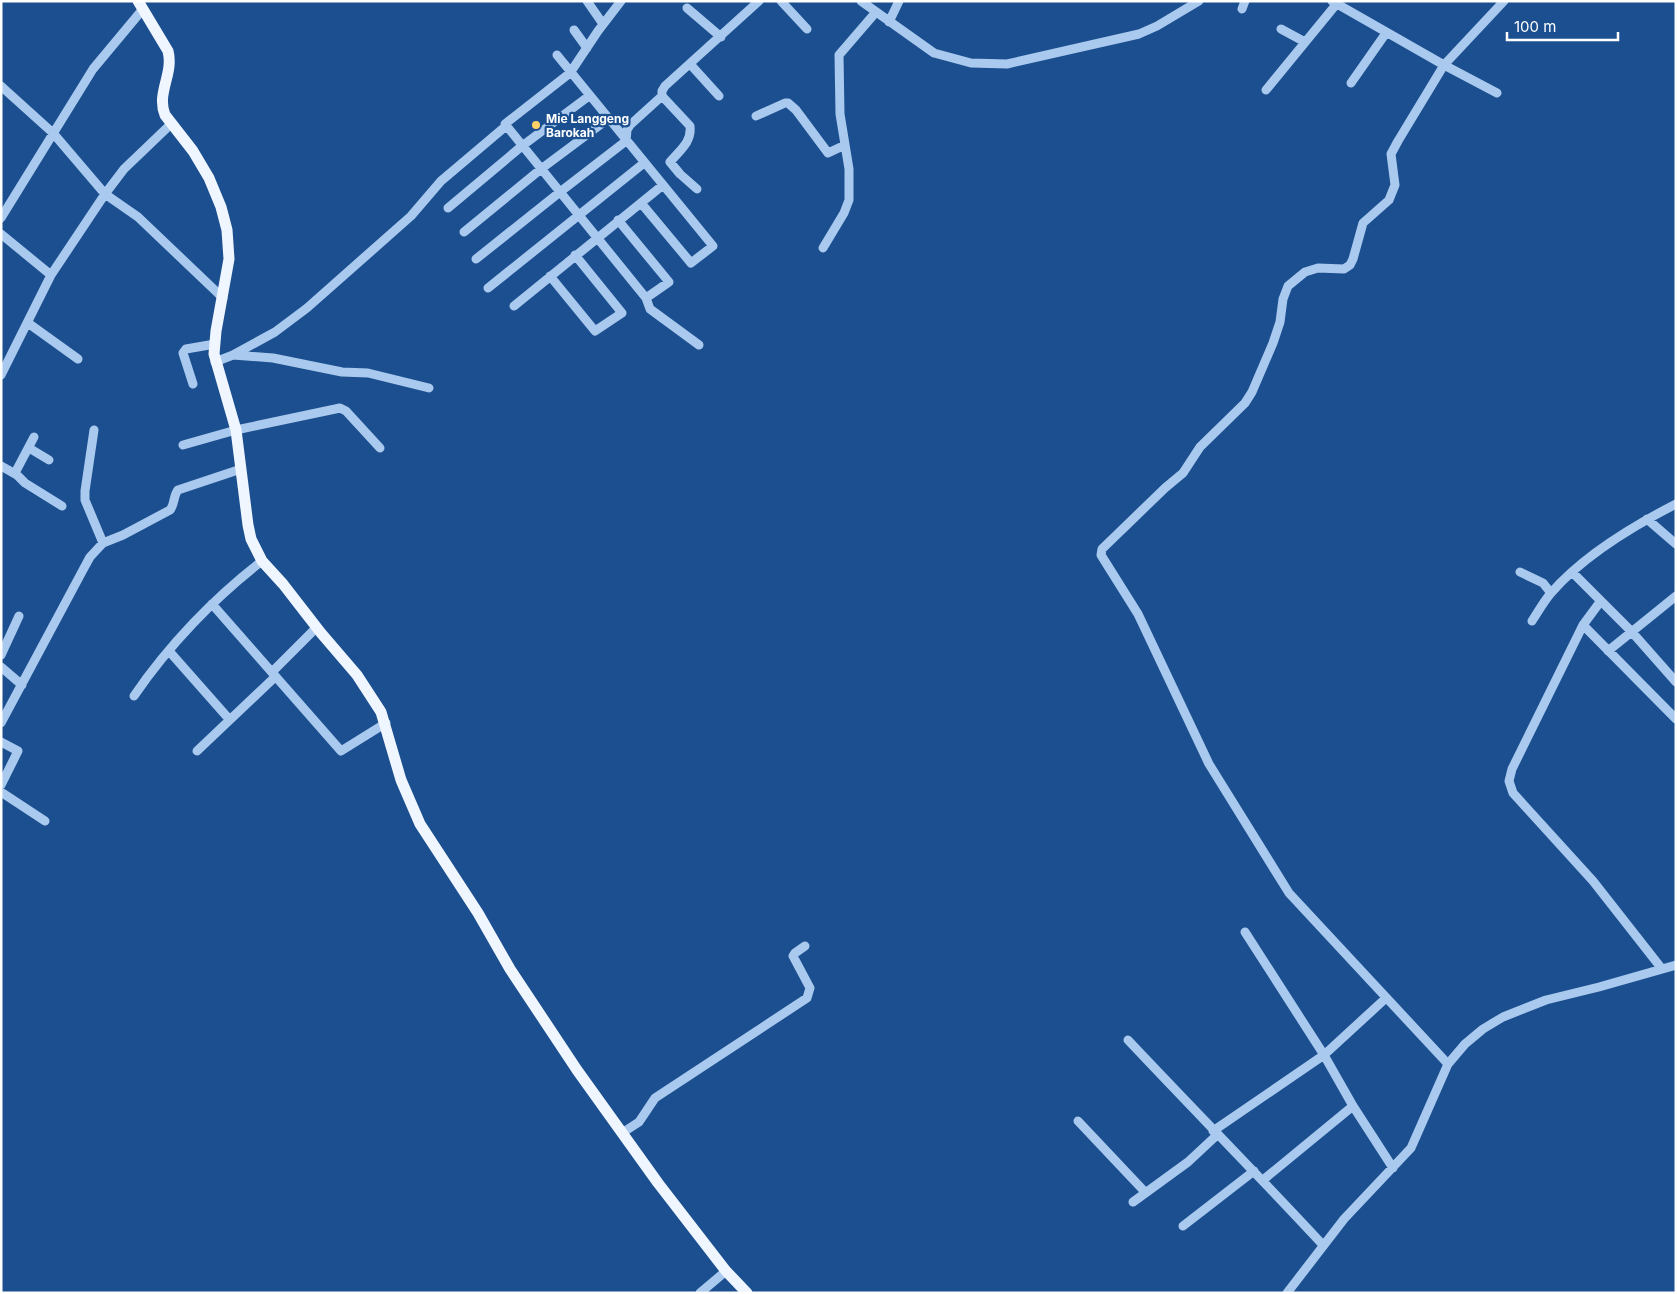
<svg xmlns="http://www.w3.org/2000/svg" width="1677" height="1294" viewBox="0 0 1677 1294" font-family="Inter,sans-serif">
<rect width="100%" height="100%" fill="#1b4f8f"/>
<g fill="none" stroke-linecap="round" stroke-linejoin="round">
<path stroke="#a9c9ee" stroke-width="9" d="M587,1L603,24
M621,1L598,31L570,73L505,124L646,298L650,309L699,345
M781,1L807,29
M861,1L934,53L971,63L1007,64L1139,34L1157,26L1199,1
M1332,1L1444,65L1497,93
M687,8L721,37
M1242,9L1245,1
M889,22L899,1
M1281,29L1305,42
M574,30L587,48
M557,55L713,246L691,263L641,203
M690,64L719,96
M1351,83L1386,33
M1,86L53,133L105,194L138,217L223,298
M1266,90L1339,1
M756,116L785,103H788L796,110L828,153L845,145
M697,189L680,174L670,162C680,150 692,142 690,126L662,96V91L665,86L759,1
M448,208L522,146L589,96
M1,218L93,69L143,9
M618,220L669,282L646,298
M464,232L541,169L608,119
M1,234L51,275
M823,248L844,213L849,200V169L840,114L839,55L876,12
M476,259L560,192L626,141L627,130L630,125L662,96
M550,276L595,331L622,313L575,255
M488,288L644,163
M514,306L663,185
M28,323L78,359
M233,355L273,358L342,372L368,373L429,388
M215,362L233,355L275,332L307,308L411,216L441,181L506,126
M1,375L51,275L105,194L124,169L171,124
M193,384L183,353L186,349L215,344
M94,430L85,491V500L103,543
M183,445L236,430L340,408L346,411L380,448
M29,448L49,460
M1,466L17,475L25,483L62,506
M15,473L34,437
M1647,519L1676,544
M1520,572L1543,583L1551,593
M1572,572L1631,631L1676,682
M1600,602L1583,625L1512,769L1509,781L1513,793L1593,881L1662,969
M212,604L341,751L386,723
M1532,621C1538,612 1544,601 1551,593C1583,556 1633,526 1676,504
M1583,625L1676,719
M169,651L229,719
M1608,651L1676,596
M1,655L19,616
M1,667L22,685
M272,672L316,628
M134,696C168,646 214,598 262,561
M1,723L84,568L90,557L103,543L123,535L170,510C175,504 173,496 178,490L241,469
M1,742L18,751L1,785
M197,751L275,677
M1,792L45,821
M1245,932L1324,1055L1353,1106L1393,1168
M1128,1040C1193,1109 1259,1176 1323,1245
M1448,1064L1289,893L1209,764L1138,614L1101,555L1102,549L1165,488L1183,473L1200,447L1245,403L1252,392L1273,343L1280,322L1283,299L1288,286L1305,272L1318,268L1344,269L1350,265L1353,259L1363,223L1389,200L1395,185L1391,154L1398,141L1444,65L1504,1
M1078,1121L1145,1192
M1213,1131L1324,1055L1386,998
M622,1133L639,1122L655,1098L807,998L810,988L793,956L795,953L805,946
M1263,1180L1353,1106
M1133,1202L1188,1162L1217,1135
M1183,1226L1254,1171
M700,1293L726,1271
M1287,1293L1344,1219L1411,1148L1448,1064L1465,1044L1483,1029L1503,1017L1546,1000L1599,987L1676,965"/>
<path stroke="#f0f6ff" stroke-width="11" d="M138,1L168,51C174,74 156,93 165,115L193,151L209,178L221,207L227,230L229,259L216,331L214,354L236,430L248,525L251,539L262,561L283,584L321,633L357,675L381,712L401,780L420,824L478,913L510,969L577,1070L658,1183L726,1271L747,1293"/>
</g>
<circle fill="#ffd166" stroke="#1b4f8f" stroke-width="2" cx="536" cy="125" r="5"/>
<g text-anchor="middle" dominant-baseline="central" stroke-width="4.5" stroke-linejoin="round" paint-order="stroke">
<g font-size="12" font-weight="bold" fill="#fff" stroke="#1b4f8f" text-anchor="start">
<text x="546" y="118">Mie Langgeng<tspan x="546" dy="14">Barokah</tspan></text>
</g>
</g>
<rect width="1677" height="1294" fill="none" stroke="#ffffff" stroke-width="5"/>
<path d="M1507 32v8h111v-8" fill="none" stroke="#ffffff" stroke-width="2.5"/>
<text x="1514" y="32" font-size="15" fill="#ffffff" stroke="#1b4f8f" stroke-width="4" paint-order="stroke">100 m</text>
</svg>
